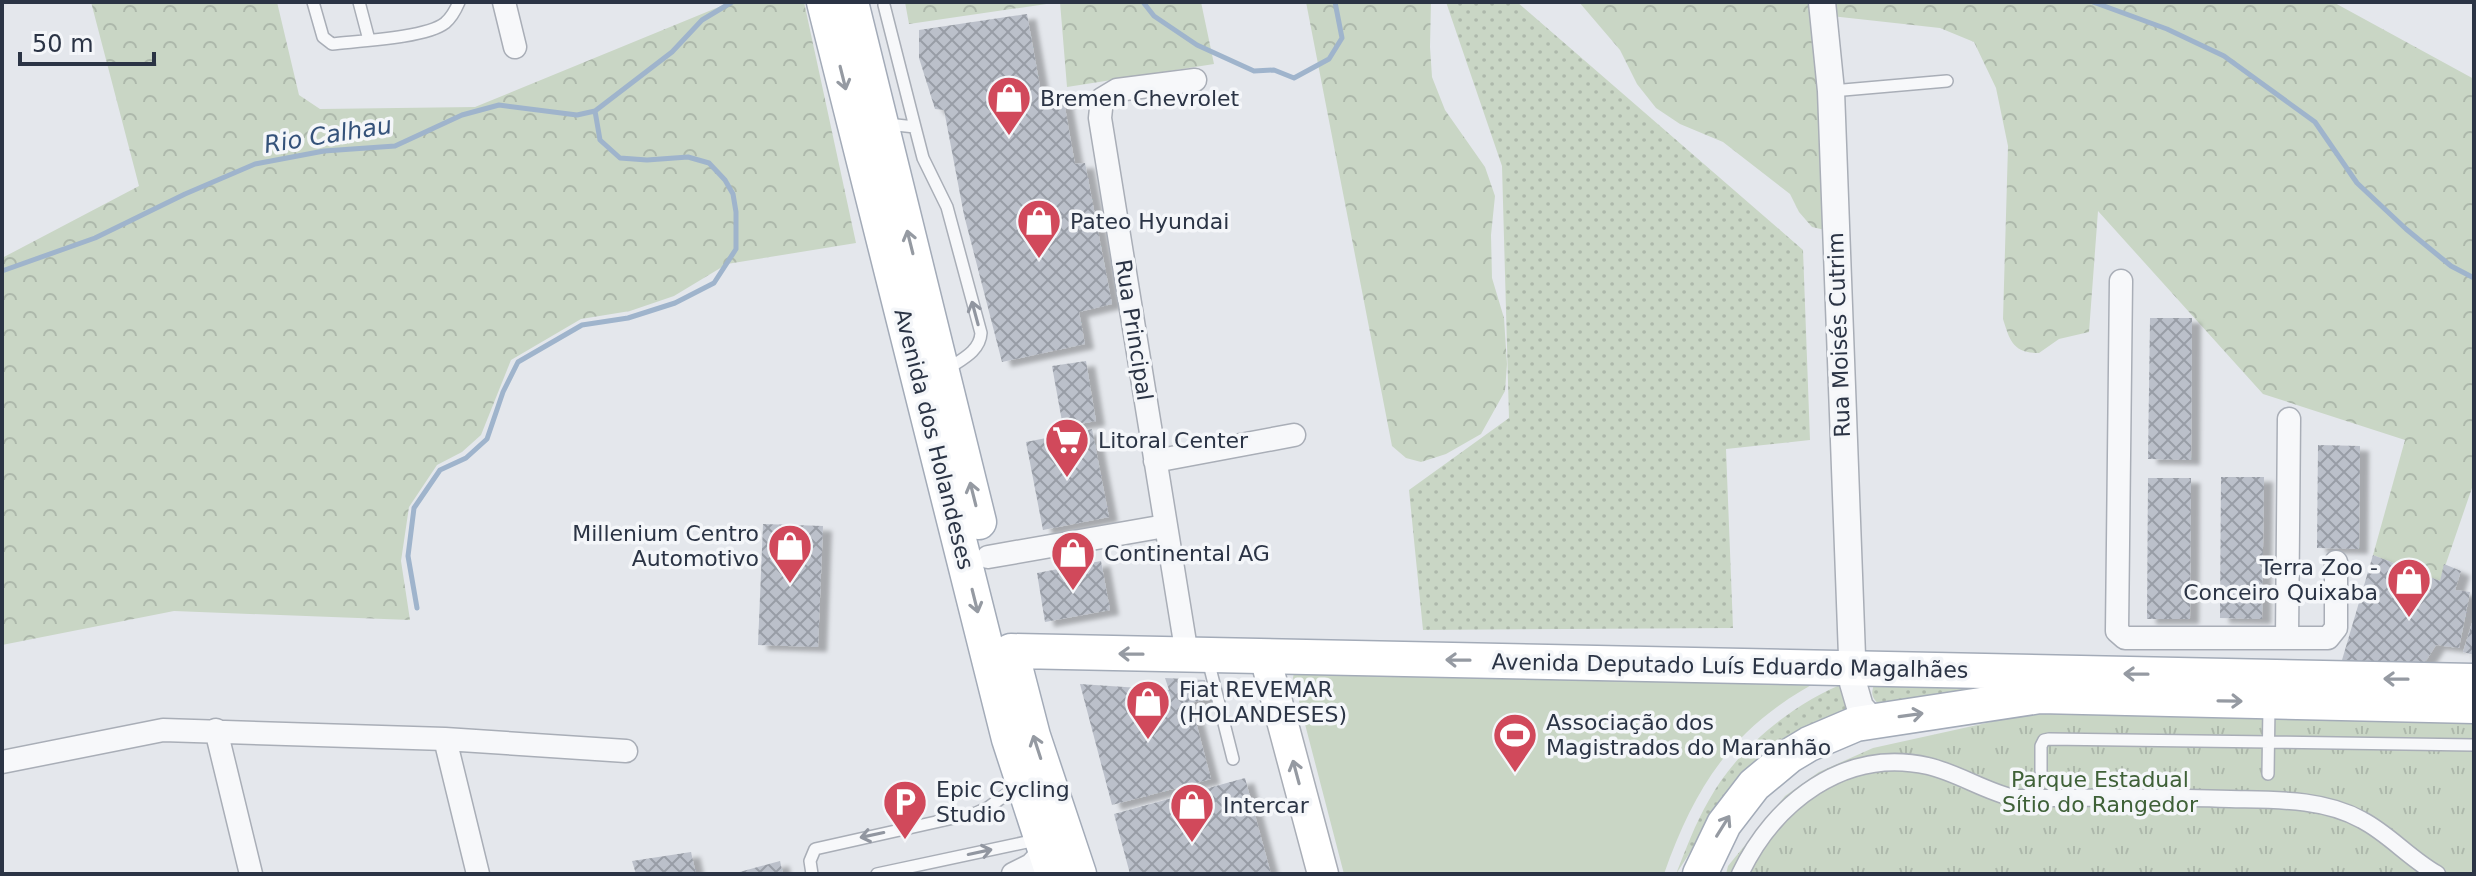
<svg xmlns="http://www.w3.org/2000/svg" width="2476" height="876" viewBox="0 0 2476 876" font-family="'DejaVu Sans',sans-serif">
<defs>
<pattern id="grass-dots" width="8" height="8" patternUnits="userSpaceOnUse" patternTransform="scale(2)"><rect width="8" height="8" fill="#c9d6c5"/><path d="M2 2h.1M6 6h.1" fill="none" stroke="#adb8ab" stroke-width="1.8" stroke-linecap="round"/></pattern>
<pattern id="forest-crowns" width="20" height="18" patternUnits="userSpaceOnUse" patternTransform="scale(2)"><rect width="20" height="18" fill="#c9d6c5"/><path d="M2 6a3 3 0 1 1 6 0M12 15a3 3 0 1 1 6 0" fill="none" stroke="#adb8ab"/></pattern>
<pattern id="park-tufts" width="24" height="20" patternUnits="userSpaceOnUse" patternTransform="scale(2)"><rect width="24" height="20" fill="#c9d6c5"/><path d="M3 7l-1-3M5 7V3M7 7l1-3M15 17l-1-3M17 17v-4M19 17l1-3" fill="none" stroke="#adb8ab"/></pattern>
<pattern id="building-cross-hatch" width="8" height="8" patternUnits="userSpaceOnUse" patternTransform="scale(2)"><rect width="8" height="8" fill="#bbc0ca"/><path d="M0 0l8 8M0 8l8-8" fill="none" stroke="#989da6"/></pattern>
<filter id="shadow"><feDropShadow dx="9" dy="5" stdDeviation="2" flood-color="#0004"/></filter>
</defs>
<rect width="100%" height="100%" fill="#e4e7ec"/>
<path fill="url(#grass-dots)" d="M1446,2H1517L1803,250L1810,440L1726,449L1733,628L1423,630L1409,490L1509,418L1502,166Z
M1847,682L1851,713L1708,825L1676,874C1686,849 1695,824 1709,800C1737,749 1793,703 1847,682Z
M1875,683L2004,684L1880,705C1872,699 1870,693 1875,683Z"/>
<path fill="url(#forest-crowns)" d="M91,2H277L299,95L320,109L475,107L731,2H804L856,243L727,264L674,296L630,311L581,319L511,360L481,435L462,452L437,465L409,507L401,561L410,620L174,611L2,645V258L139,186Z
M905,2H1201L1214,64L1067,87L1060,2L909,24Z
M1306,2H1431L1430,47L1432,77L1445,110L1485,167L1495,196L1491,235L1492,278L1504,318L1507,364L1505,391L1481,434L1446,454L1421,462L1406,458L1392,446Z
M1579,2H2333L2474,79V482L2440,581L2373,555L2405,440L2263,394L2098,211L2089,332L2059,339L2039,353C2013,353 2010,341 2003,319L2008,146L1996,88L1974,42L1940,28L1813,14L1825,230L1812,227L1799,212L1790,194L1723,142L1680,124L1656,108L1637,84L1620,50Z"/>
<path fill="url(#park-tufts)" d="M2045,710L2474,717V874H1726L1728,866L1785,796L1819,772L1873,748Z"/>
<path fill="#c9d6c5" d="M1294,672L1826,677C1737,723 1697,780 1664,874H1344L1293,678Z"/>
<g fill="none" stroke-linecap="round" stroke-linejoin="round">
<path stroke="#9fb4cc" stroke-width="5" d="M1143,2L1154,16L1197,45L1254,71L1274,70L1294,78L1329,59L1342,38L1335,2
M2093,2L2167,29L2224,56L2315,122L2357,183L2406,229L2451,266L2474,278
M2,271L95,238L185,194L255,164L324,151L395,146L462,115L499,105L577,115L595,111L672,52L702,20L732,2
M417,608L408,556L414,508L440,470L466,458L487,439L503,392L518,362L582,325L628,318L675,303L714,283L736,249V212L733,194L725,180L709,163L688,157L647,160L620,158L600,140L595,111"/>
</g>
<path fill="url(#building-cross-hatch)" filter="url(#shadow)" d="M1027,14L1042,98L1063,96L1075,164L1085,163L1112,304L1079,312L1085,344L1002,362L964,215L944,110L935,109L919,58V30Z
M2150,318H2192L2191,460L2148,459Z
M1086,361L1096,421L1063,427L1052,366Z
M1092,429L1109,517L1043,530L1026,442Z
M2318,445L2360,446L2359,549L2317,548Z
M2221,477H2264L2262,619L2220,618Z
M2148,478H2191L2190,619H2147Z
M763,524L823,526L818,647L758,645Z
M2373,555L2440,581L2444,564L2461,571L2455,590L2470,592L2459,648L2436,645L2424,664L2342,660Z
M1101,561L1110,610L1045,622L1037,573Z
M2473,620H2474V655L2463,652Z
M1165,678L1205,680L1207,699L1191,703L1211,779L1112,805L1080,684L1169,690Z
M1245,778L1271,874H1130L1114,814Z
M691,852L696,874H636L632,861Z
M780,861L783,874H736V873Z"/>
<g fill="none" stroke-linecap="round" stroke-linejoin="round">
<g stroke="#a9aeb7" stroke-width="14">
<path id="service" d="M313,2L323,37L332,44C358,41 426,38 445,23C451,18 456,9 459,2
M359,2L369,40
M884,5L915,127
M1832,91L1947,81
M887,124L915,127L923,158L947,207L981,333C980,352 960,360 946,370
M1208,660L1233,759
M2041,771V746L2044,740L2049,739L2474,745
M2268,774L2269,706
M812,874L810,861L815,849L976,813L989,807L1019,785
M877,874L1036,840"/>
</g>
<g stroke="#a9aeb7" stroke-width="19">
<path id="pedestrian" d="M1740,874C1774,803 1844,747 1928,766C1958,773 1984,791 2014,798C2086,798 2158,796 2230,799C2273,800 2323,798 2362,820C2389,834 2410,859 2437,874"/>
</g>
<g stroke="#a9aeb7" stroke-width="25">
<path id="minor" d="M504,2L515,47
M2121,281L2117,631L2125,638H2328L2336,628V562
M1155,461L1294,435
M988,557L1165,526
M2287,638L2289,419
M1187,655L1100,118L1102,99L1117,90L1195,80
M216,730L251,874
M445,739L478,874
M2,762L163,730L445,739L626,751
M1013,874L1031,865L1045,850"/>
</g>
<g stroke="#a9aeb7" stroke-width="29">
<path id="tertiary" d="M1822,2L1831,91L1853,683L1860,707L1873,721"/>
</g>
<g stroke="#a9aeb7" stroke-width="33">
<path id="secondary" d="M1265,657L1323,874"/>
</g>
<g stroke="#a3abb8" stroke-width="37">
<path id="primary" d="M824,2L1009,739L1053,874
M851,2L979,522
M992,669L1011,651L2474,681
M1017,674L1033,736L1079,874
M1700,874L1724,824L1754,785L1789,756L1809,744L1856,724L2040,696L2474,706"/>
</g>
<use href="#service" stroke="#f7f8fa" stroke-width="11"/>
<use href="#pedestrian" stroke="#f7f8fa" stroke-width="16"/>
<use href="#minor" stroke="#f7f8fa" stroke-width="22"/>
<use href="#tertiary" stroke="#f7f8fa" stroke-width="26"/>
<use href="#secondary" stroke="#fff" stroke-width="30"/>
<use href="#primary" stroke="#fff" stroke-width="34"/>
</g>
<defs><path id="oneway-shaft" d="M-6 0H5M1.5-3L5.5 0L1.5 3" fill="none" stroke-width="1.6" stroke-linecap="round" stroke-linejoin="round" transform="scale(2)"/></defs>
<g stroke="#959aa2">
<use href="#oneway-shaft" transform="translate(843 78) rotate(76)"/>
<use href="#oneway-shaft" transform="translate(910 242) rotate(-104)"/>
<use href="#oneway-shaft" transform="translate(973 494) rotate(-104)"/>
<use href="#oneway-shaft" transform="translate(975 601) rotate(76)"/>
<use href="#oneway-shaft" transform="translate(1131 654) rotate(-179)"/>
<use href="#oneway-shaft" transform="translate(1458 660) rotate(-179)"/>
<use href="#oneway-shaft" transform="translate(2136 674) rotate(-179)"/>
<use href="#oneway-shaft" transform="translate(2396 679) rotate(-179)"/>
<use href="#oneway-shaft" transform="translate(2230 701) rotate(1)"/>
<use href="#oneway-shaft" transform="translate(1911 715) rotate(-8)"/>
<use href="#oneway-shaft" transform="translate(1037 747) rotate(-108)"/>
<use href="#oneway-shaft" transform="translate(1296 772) rotate(-105)"/>
<use href="#oneway-shaft" transform="translate(1723 826) rotate(-58)"/>
</g>
<g stroke="#9196a0">
<use href="#oneway-shaft" transform="translate(975 313) rotate(-105)"/>
<use href="#oneway-shaft" transform="translate(872 835) rotate(168)"/>
<use href="#oneway-shaft" transform="translate(980 852) rotate(-12)"/>
</g>
<defs>
<g id="shop-pin" transform="scale(2.3)"><path d="M0 17L-7.5 6A9.5 9.5 0 1 1 7.5 6Z" fill="#d1495b" stroke="#f4f6f9"/><path d="M-5-2.5h2.3a2.7 3.5 0 0 1 5.4 0H5L5.5 6h-11ZM-1.5-2.5h3a1.5 2.3 0 0 0-3 0Z" fill="#fff"/></g>
<g id="supermarket-pin" transform="scale(2.3)"><path d="M0 17L-7.5 6A9.5 9.5 0 1 1 7.5 6Z" fill="#d1495b" stroke="#f4f6f9"/><path d="M-6-5.5h2.5l.6 2H6L4.5 2H-2.5L-4.4-4H-6ZM-1.5 3.2a1.3 1.3 0 1 0 .1 0ZM3 3.2a1.3 1.3 0 1 0 .1 0Z" fill="#fff"/></g>
<g id="stadium-pin" transform="scale(2.3)"><path d="M0 17L-7.5 6A9.5 9.5 0 1 1 7.5 6Z" fill="#d1495b" stroke="#f4f6f9"/><path d="M0-5a6.5 5 0 1 0 0 10a6.5 5 0 1 0 0-10ZM-3.5-1.8h7v3.6h-7Z" fill="#fff"/></g>
<g id="parking-pin" transform="scale(2.3)"><path d="M0 17L-7.5 6A9.5 9.5 0 1 1 7.5 6Z" fill="#d1495b" stroke="#f4f6f9"/><path d="M-3.5-5.5H1a3.5 3.5 0 0 1 0 7H-1V5.5H-3.5ZM-1-3.4V-.6H.8a1.4 1.4 0 0 0 0-2.8Z" fill="#fff"/></g>
</defs>
<g fill-rule="evenodd">
<use href="#shop-pin" x="1009" y="98"/>
<use href="#shop-pin" x="1039" y="221"/>
<use href="#supermarket-pin" x="1067" y="440"/>
<use href="#shop-pin" x="790" y="546"/>
<use href="#shop-pin" x="1073" y="553"/>
<use href="#shop-pin" x="2409" y="580"/>
<use href="#shop-pin" x="1148" y="702"/>
<use href="#stadium-pin" x="1515" y="735"/>
<use href="#parking-pin" x="905" y="802"/>
<use href="#shop-pin" x="1192" y="805"/>
</g>
<g text-anchor="middle" dominant-baseline="central" stroke-width="7" stroke-linejoin="round" paint-order="stroke">
<g font-size="22" fill="#2b3445" stroke="#f4f6f9" text-anchor="start">
<text x="1040" y="98">Bremen Chevrolet</text>
<text x="1070" y="221">Pateo Hyundai</text>
<text x="1098" y="440">Litoral Center</text>
<text x="759" y="533" text-anchor="end">Millenium Centro<tspan x="759" dy="25">Automotivo</tspan></text>
<text x="1104" y="553">Continental AG</text>
<text x="2378" y="567" text-anchor="end">Terra Zoo -<tspan x="2378" dy="25">Conceiro Quixaba</tspan></text>
<text x="1179" y="689">Fiat REVEMAR<tspan x="1179" dy="25">(HOLANDESES)</tspan></text>
<text x="1546" y="722">Associação dos<tspan x="1546" dy="25">Magistrados do Maranhão</tspan></text>
<text x="936" y="789">Epic Cycling<tspan x="936" dy="25">Studio</tspan></text>
<text x="1223" y="805">Intercar</text>
</g>
<g font-size="22" fill="#2b3445" stroke="#f4f6f9">
<text transform="translate(1134 330) rotate(81)">Rua Principal</text>
<text transform="translate(1839 335) rotate(-92)">Rua Moisés Cutrim</text>
<text transform="translate(934 439) rotate(76)">Avenida dos Holandeses</text>
<text transform="translate(1730 666) rotate(1)">Avenida Deputado Luís Eduardo Magalhães</text>
</g>
<g font-size="22" fill="#3f6138" stroke="#f4f6f9">
<text x="2100" y="779">Parque Estadual<tspan x="2100" dy="25">Sítio do Rangedor</tspan></text>
</g>
<g font-size="24" font-style="italic" fill="#34527a" stroke="#f4f6f9">
<text transform="translate(328 135) rotate(-9)">Rio Calhau</text>
</g>
</g>
<rect width="2476" height="876" fill="none" stroke="#2b3445" stroke-width="8"/>
<path d="M20 52v12h134v-12" fill="none" stroke="#2b3445" stroke-width="4"/>
<text x="32" y="52" font-size="24" fill="#2b3445" stroke="#f4f6f9" stroke-width="6" paint-order="stroke">50 m</text>
</svg>
